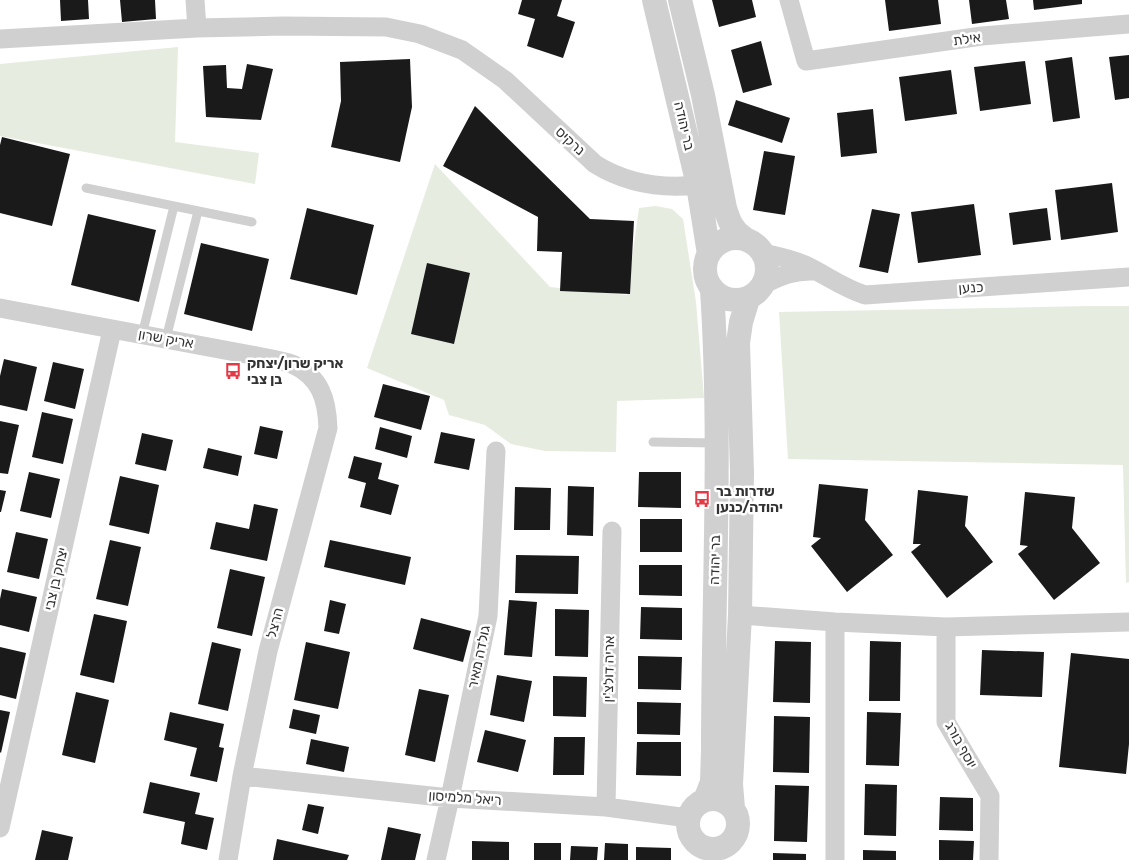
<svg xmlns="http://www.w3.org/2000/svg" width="1129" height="860" viewBox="0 0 1129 860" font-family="Rubik,Heebo,sans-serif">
<rect width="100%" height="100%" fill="#fff"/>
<path fill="#e6ecdf" d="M178,47L175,142L259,153L255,184L0,136V64Z
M435,164L550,287L627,295L639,208L655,206L672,209L683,219L696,302L704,398L617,401L616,452L545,451L511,444L485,425L449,415L444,400L367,368Z
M1091,306H1129V582L1126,583L1123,465L788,459L779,312Z"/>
<path fill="#1a1a1a" d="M60,0H88L89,19L61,21Z
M120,0H155L156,19L122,22Z
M522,0H562L557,16L575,22L563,58L527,46L535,19L518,14Z
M712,0H752L756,17L719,27Z
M885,0H938L941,24L889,31Z
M969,0H1006L1009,19L972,24Z
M1033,0H1082V4L1034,10Z
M761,41L772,85L743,93L731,50Z
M1129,55V98L1115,100L1109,57Z
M1072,57L1080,118L1053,122L1045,61Z
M410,59L412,107L400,162L331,147L341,101L340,62Z
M1025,61L1031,104L980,111L974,67Z
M247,64L273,69L261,120L206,117L203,66L226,65L227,88L242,89Z
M951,70L957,114L905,121L899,77Z
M736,100L790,118L782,143L728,125Z
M475,106L590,219L634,221L630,294L560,291L562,252L537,251L538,217L443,166Z
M873,109L877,153L841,157L837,113Z
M2,137L70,154L52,226L0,213V145Z
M764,151L795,156L785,215L753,210Z
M1112,183L1118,232L1061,240L1055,190Z
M974,204L981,255L918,263L911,212Z
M307,208L374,225L357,295L290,279Z
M1047,208L1051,240L1013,245L1009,213Z
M872,209L900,214L888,273L859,267Z
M88,214L156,230L139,302L71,285Z
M201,243L269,259L252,331L184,314Z
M427,263L470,273L454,344L411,334Z
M4,359L37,367L27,411L0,405V376Z
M53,362L84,369L75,409L44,401Z
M383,384L430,396L421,430L374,417Z
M42,412L73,419L63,464L32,457Z
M0,421L19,425L8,474L0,473Z
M260,426L283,431L277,459L254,454Z
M380,427L412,436L407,458L375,449Z
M441,432L475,439L469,470L434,463Z
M142,433L173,440L166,471L135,464Z
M208,448L242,456L238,476L203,468Z
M354,456L382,463L378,479L399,485L391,515L360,507L366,483L348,478Z
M29,472L60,479L51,518L20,511Z
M639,472H681V508L638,507Z
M120,476L159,485L149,534L109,525Z
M819,484L868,489L865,520L893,555L847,592L811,546L821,538L813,537Z
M568,486L594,487L593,536L567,535Z
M515,487L551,488L550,530H514Z
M0,490L6,491L1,512H0Z
M918,490L968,496L965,526L993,562L947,598L911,552L921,544H913Z
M1025,492L1075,497L1072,528L1100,563L1054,600L1018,554L1028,546L1020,545Z
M254,504L278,509L267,561L210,549L216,522L249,529Z
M640,519H682V552H640Z
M16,532L48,539L39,579L7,572Z
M110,540L141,547L128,606L96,599Z
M330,540L411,557L405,585L324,567Z
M516,555L579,556L578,594L515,593Z
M639,565H682V596L639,595Z
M230,569L265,577L252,636L217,628Z
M2,589L37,597L29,632L0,625V599Z
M330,600L346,604L339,634L324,631Z
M509,600L537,602L532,657L504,655Z
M641,607L682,608V640L640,639Z
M555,609L589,610L588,657L555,656Z
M94,614L127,621L114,683L80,675Z
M421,618L471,631L463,662L413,649Z
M775,641L811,642L810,703L773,702Z
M870,641L901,642L900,701H869Z
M212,642L241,649L228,711L198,704Z
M306,642L350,652L338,709L294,700Z
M0,647L26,653L16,699L0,695Z
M982,650L1044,652L1042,697L980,695Z
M1071,653L1129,659V744L1126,774L1059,767Z
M638,656L682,657L681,690L638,689Z
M497,675L532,681L524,722L490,715Z
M553,676L587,677L586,717L553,716Z
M419,689L449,695L435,762L405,755Z
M76,692L109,700L95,763L62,755Z
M637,702L681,703L680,735L637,734Z
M293,709L320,715L316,734L289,728Z
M0,710L10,712L1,753L0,752Z
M170,712L224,724L219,747L224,748L217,782L190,776L197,748L164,740Z
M867,712L901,713L899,766L866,765Z
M774,716L810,717L809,773L773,772Z
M485,730L526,740L518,772L477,762Z
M554,737H585L584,775H553Z
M311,739L349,747L344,772L306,764Z
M637,742H681V776L636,775Z
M150,782L200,793L195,814L214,818L207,850L181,844L185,822L143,813Z
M865,784L897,785L896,836L864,835Z
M775,785L809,786L807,842L774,841Z
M940,797L973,798V831L939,830Z
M308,804L324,807L318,834L302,830Z
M388,827L421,834L415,860H381Z
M42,830L73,837L68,860H35Z
M277,839L349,855L347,860H273Z
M939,840L974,841L973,860H939Z
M472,841L509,842V860H472Z
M534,843H561V860H534Z
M605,843L628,844V860H604Z
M571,846L598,847L597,860H570Z
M636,847L671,848V860H636Z
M863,850L896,851V860H863Z
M773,853L806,854V860H773Z"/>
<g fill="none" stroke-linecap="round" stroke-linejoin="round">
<path stroke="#d0d0d0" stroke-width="9" d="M86,188L252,222
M142,335L174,206
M166,339L198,211
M653,442L716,443"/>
<path stroke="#d0d0d0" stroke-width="19" d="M789,0L806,61L982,36L1129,24
M197,28L284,26L386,27L420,34L462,50L505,80L595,164C627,184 661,189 698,185
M0,39L197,28L195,0
M763,253C777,256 792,259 805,265C826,275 843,288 865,295L1129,277
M763,285C780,276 795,270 814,271
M0,308L262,357C272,359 283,361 292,364C321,377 327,400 328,428L268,651L242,776L228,860
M740,615L835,622L946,627L1129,622
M946,627V722L990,796L989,860
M242,776L450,798L606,807L688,818
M606,807L612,531
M0,828L112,330
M436,860L450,798L488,616L496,451
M835,860V622"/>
<path stroke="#d0d0d0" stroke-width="24" d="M654,0L698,185L709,254
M680,0L703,95L725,208C729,221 732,230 744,238
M705 269a31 31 0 1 1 62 0a31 31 0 1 1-62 0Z
M688 824a25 25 0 1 1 50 0a25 25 0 1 1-50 0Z
M705,800L712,782L713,750C713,597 722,443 712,290
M733,808L731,784L740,615L742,472L738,343L741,322L748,299"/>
</g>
<defs>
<g id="bus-bare" transform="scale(1.35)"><path d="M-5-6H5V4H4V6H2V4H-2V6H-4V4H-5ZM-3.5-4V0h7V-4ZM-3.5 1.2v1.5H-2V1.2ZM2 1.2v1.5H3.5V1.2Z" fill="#e63946" stroke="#fff" stroke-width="2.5" paint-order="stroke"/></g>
</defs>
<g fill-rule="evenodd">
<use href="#bus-bare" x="233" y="371"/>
<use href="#bus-bare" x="702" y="499"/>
</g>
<g text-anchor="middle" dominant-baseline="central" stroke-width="5" stroke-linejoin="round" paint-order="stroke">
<g font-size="14" fill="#333" stroke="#fff">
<text transform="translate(967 39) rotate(-8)">אילת</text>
<text transform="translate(684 126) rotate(77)">בר יהודה</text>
<text transform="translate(570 141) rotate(43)">נרקיס</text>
<text transform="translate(971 288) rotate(-4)">כנען</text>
<text transform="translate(166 339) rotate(10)">אריק שרון</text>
<text transform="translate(715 560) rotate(-89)">בר יהודה</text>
<text transform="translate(56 579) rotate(-77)">יצחק בן צבי</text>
<text transform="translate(275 623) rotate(-75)">הרצל</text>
<text transform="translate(479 657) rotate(-78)">גולדה מאיר</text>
<text transform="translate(609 669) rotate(-89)">אריה דולצ'ין</text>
<text transform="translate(961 745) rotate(61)">יוסף בורג</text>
<text transform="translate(465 798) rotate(4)">ריאל מלמיסון</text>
</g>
<g font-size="14" font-weight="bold" fill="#333" stroke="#fff" text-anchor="start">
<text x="247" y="363">אריק שרון/יצחק<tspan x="247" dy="16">בן צבי</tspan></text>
<text x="716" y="491">שדרות בר<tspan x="716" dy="16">יהודה/כנען</tspan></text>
</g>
</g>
</svg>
